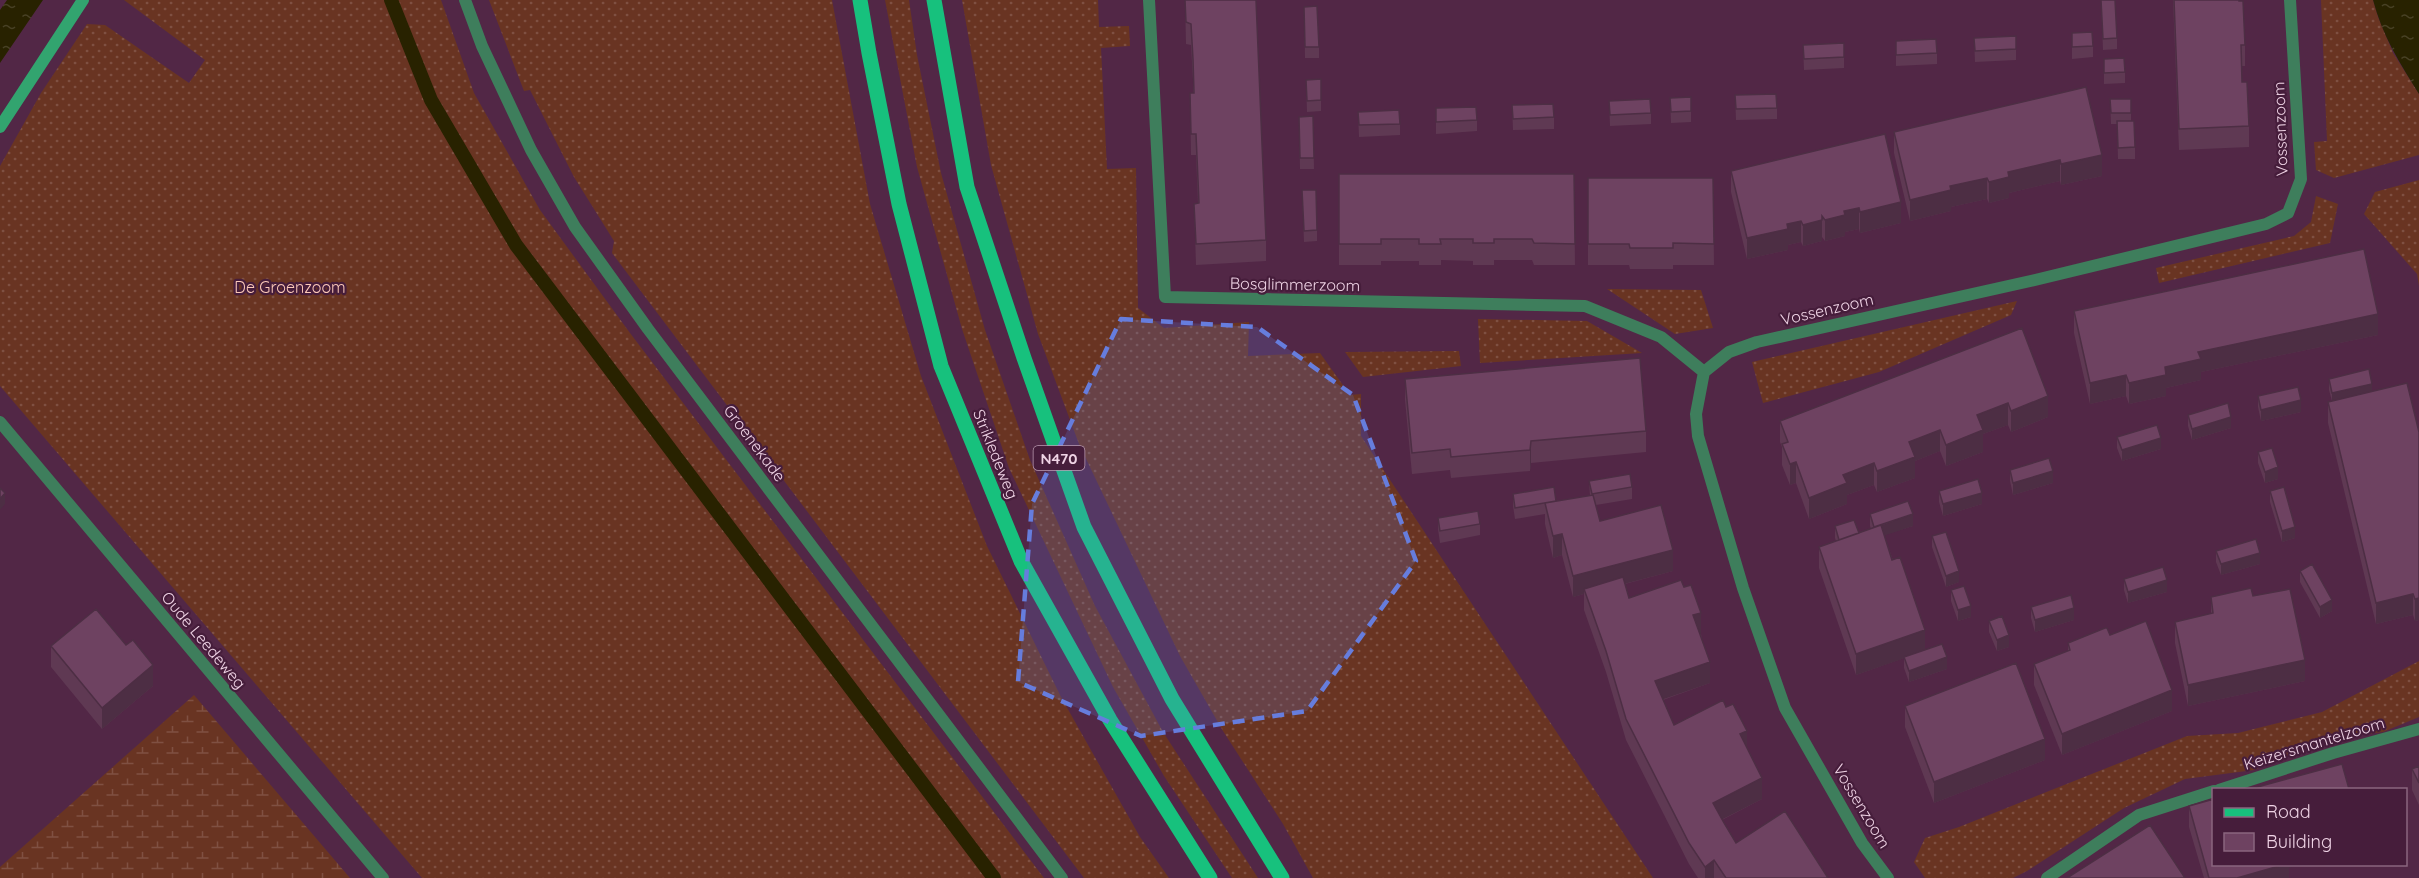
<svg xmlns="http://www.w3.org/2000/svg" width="2419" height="878" viewBox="0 0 2419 878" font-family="Quicksand,sans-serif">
<defs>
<pattern id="grass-dots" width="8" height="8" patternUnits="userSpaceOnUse" patternTransform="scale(1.5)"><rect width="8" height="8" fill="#693422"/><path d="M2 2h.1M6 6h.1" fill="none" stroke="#7f5042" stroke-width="1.8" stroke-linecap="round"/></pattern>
<pattern id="wetland-marsh" width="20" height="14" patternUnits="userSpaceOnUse" patternTransform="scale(1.5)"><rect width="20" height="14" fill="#693422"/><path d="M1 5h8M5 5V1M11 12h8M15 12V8" fill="none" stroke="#7f5042"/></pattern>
<pattern id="water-ripples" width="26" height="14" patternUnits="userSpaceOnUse" patternTransform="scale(1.5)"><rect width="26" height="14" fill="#282200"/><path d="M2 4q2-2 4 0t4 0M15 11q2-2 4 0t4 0" fill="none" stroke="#484125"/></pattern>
</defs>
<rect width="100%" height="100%" fill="#522746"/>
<path fill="url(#grass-dots)" d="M124,0H441L474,93L540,210L630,333L1044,878H422L0,386V166L41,93L87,24L105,25L189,83L205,60Z
M489,0H832L870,204L921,376L987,546L1061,697L1140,837L1169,878H1084L612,253L614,241L574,177L530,90L524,91Z
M885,0H909L917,55L941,173L985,330L1030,460L1095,606L1163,732L1258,878H1232L1164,776L1113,687L1009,468L962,329L917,167Z
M962,0H1098L1099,27L1129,26L1130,46L1101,48L1107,169L1136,168L1138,308L1164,328L1249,322L1248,356L1320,353L1350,395L1361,394V436L1653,878H1313L1283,824L1223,731L1180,656L1079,444L1038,334L991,165Z
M2321,0H2373L2378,17L2393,53L2419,94V155L2334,178L2316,170L2314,142L2327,141Z
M2419,180V286L2417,274L2364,214L2375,192Z
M2316,196L2338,204L2330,243L2159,283L2156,268L2294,236L2311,222Z
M1607,289L1701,290L1713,328L1675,334Z
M2017,301L2011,315L1879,372L1763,403L1752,362Z
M1478,319L1587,321L1642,353L1480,363Z
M1459,351L1461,366L1363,377L1345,352Z
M2419,661V717L2383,732L2327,739L2254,770L2185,779L2124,808L2027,871L2013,878H1925L1914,862L1925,838L1959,827L2187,736L2238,733L2322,712Z"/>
<path fill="url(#wetland-marsh)" d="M194,695L350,878H0V867Z"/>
<path fill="url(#water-ripples)" d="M7,0H43L0,63V10Z
M2373,0H2419V94C2400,64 2382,35 2373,0Z"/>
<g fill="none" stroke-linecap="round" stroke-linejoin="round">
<path stroke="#282200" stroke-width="14" d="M391,0L431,100L516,245L994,878"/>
<path stroke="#3e7e5c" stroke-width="12" d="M465,0L482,46L531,150L575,227L648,329L1062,878
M1149,0L1165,297L1585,306L1661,337L1704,372
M0,422L383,878
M2219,790L2333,753L2419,729
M1888,878L1862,843L1785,708L1743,588L1698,436L1696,414L1704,372L1729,352L1757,342L2035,280L2266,224L2288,213L2301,179L2290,0
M2047,878L2139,815L2214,791"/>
<path stroke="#32a46f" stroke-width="12" d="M0,127L83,0"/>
<path stroke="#17c17d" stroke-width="15" d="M860,0L869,53L899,204L941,366L1021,561L1110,720L1210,878
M934,0L967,187L1024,358L1084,527L1172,699L1282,878"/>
</g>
<path fill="#5f3953" d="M1185,0H1256L1266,240V261L1196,265L1194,204L1198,203L1196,155H1191L1190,93H1193V80L1191,45L1186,44Z
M2101,0L2117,38V49L2103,50Z
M2173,0H2239L2245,43V66H2242V82L2249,126V147L2179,150Z
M1304,7L1319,47V58H1305Z
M2072,33L2093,46V57L2072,59Z
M2016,36V60L1975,62L1974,38Z
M1896,41L1937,53V64L1896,66Z
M1803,45L1844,57V68L1804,70Z
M2104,59L2125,72V83L2104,84Z
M1321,79V111L1307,112L1306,80Z
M2086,87L2102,176L2061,185L2060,181L2009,193V198L1989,203L1987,199L1951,207V211L1910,221L1894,153V132Z
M1735,95L1777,108V119L1736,120Z
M1670,98L1691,111V122L1671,123Z
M2110,99H2131V121L2135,147V159H2118L2117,124H2111Z
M1609,101L1651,113V124L1610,126Z
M1512,105L1554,117V129L1513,130Z
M1436,108L1477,120V131L1436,134Z
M1358,112L1400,124V135L1359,137Z
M1313,116L1314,169H1300L1299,117Z
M1885,134L1901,223L1860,233L1859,229L1845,232V236L1825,241L1822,237V241L1803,246L1801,242L1788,245V250L1747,259L1731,192V171Z
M1339,174H1574L1575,265H1534L1532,260H1494V265H1473V261L1441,260V265H1419V261H1381V265H1339Z
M1588,178H1713L1714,265H1673V269H1630L1629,265H1588Z
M1302,190L1317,230V241L1304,242Z
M2074,311L2378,335L2201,372V380L2166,388V396L2129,404L2126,396L2090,404L2074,333Z
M2022,328L2048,417L2011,432L2008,425L1983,434V452L1946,466L1940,451L1915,461V478L1877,492L1874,485L1847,495V504L1809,519L1796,483L1790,485L1782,465V447L1780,442V421Z
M1405,379L1646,431V452L1531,463L1530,471L1451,478L1450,470L1412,474L1405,400Z
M2329,379L2372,391L2419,432V620L2415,621L2413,615L2376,624L2328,423V402L2332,401L2329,390Z
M2258,396L2301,412L2261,421L2258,407Z
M2188,415L2231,428L2192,440L2188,426Z
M2117,437L2161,449L2122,461L2117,448Z
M2258,452L2278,479L2265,483L2258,463Z
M2010,470L2053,483L2013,495L2010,481Z
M1589,481L1632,487V499L1596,505L1600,521L1673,571L1625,584L1629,598L1701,634L1710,683L1663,700L1674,725L1747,748L1762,799L1722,820L1736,843L1828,878H1698L1689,864L1626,740L1606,672L1584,610V594L1573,597L1562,555L1553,558L1545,524V514L1515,519L1513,506V494L1556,501L1590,496Z
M1939,491L1982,504L1943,516L1939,502Z
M2270,491L2295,538L2282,542L2270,502Z
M1870,514L1913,526L1884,535L1925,650L1947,669L1909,682L1904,668V658L1856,675L1819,568V547L1836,541L1835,538V526L1859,533L1871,529L1870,526Z
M1438,518L1480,524V535L1440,543L1438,529Z
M1932,536L1959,582L1946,587L1932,547Z
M2216,551L2260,564L2221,575L2216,562Z
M2300,571L2332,611L2320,618L2300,582Z
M2124,579L2167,592L2128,603L2124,590Z
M1951,590L1971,617L1958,621L1951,601Z
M2253,596L2305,681L2188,706L2175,643V622L2211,614V597Z
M2031,607L2074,620L2035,632L2031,618Z
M1989,621L2009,647L1997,651L1989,632Z
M2068,643L2172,711L2062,755L2034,685V664L2068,651Z
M51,646L153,686L102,729L51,667Z
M1905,706L2045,760L1934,803L1905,727Z
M2419,766V805L2412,790V769Z
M2189,806L2289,868V878H2204L2189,827Z"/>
<path fill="#4d2e44" d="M2102,155V176L2061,185V164Z
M2060,160V181L2009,193V198L1989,203V182L2008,172Z
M1987,178V199L1951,207V211L1910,221V200L1950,186Z
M1901,202V223L1860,233V212Z
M1859,208V229L1845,232V236L1825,241V220L1844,211Z
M1822,220V241L1803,246V225Z
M1801,221V242L1788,245V250L1747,259V238L1787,224Z
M2378,314V335L2201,372V380L2166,388V396L2129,404V383L2198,352Z
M2126,375V396L2090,404V383Z
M2372,384V395L2332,404V393Z
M2048,396V417L2011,432V411Z
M2301,400V412L2261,421V410Z
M2008,403V425L1983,434V452L1946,466V445L1977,415Z
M2231,417V428L2192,440V429Z
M1940,430V451L1915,461V478L1877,492V471L1909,442Z
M2161,438V449L2122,461V450Z
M1531,441V463L1530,471V450Z
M1796,462V483L1790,485V464Z
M1874,463V485L1847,495V504L1809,519V498L1843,475Z
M2278,467V479L2265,483V472Z
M2053,471V483L2013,495V483Z
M5,493V504L0,510V499Z
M1982,493V504L1943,516V504Z
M1913,514V526L1874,539V528Z
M2295,527V538L2282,542V531Z
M1562,534V555L1553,558V536Z
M1673,550V571L1586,594L1584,589V594L1573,597V576Z
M2260,553V564L2221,575V564Z
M1959,571V582L1946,587V576Z
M2167,580V592L2128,603V592Z
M2413,594V615L2376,624V603Z
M2419,598V620L2415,621V599Z
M2332,600V611L2320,618V607Z
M1971,606V617L1958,621V610Z
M2074,608V620L2035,632V620Z
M1701,613V634L1693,636V615Z
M1925,630V651L1856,675V654Z
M2009,635V647L1997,651V640Z
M1947,657V669L1909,682V671Z
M2305,660V681L2188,706V685Z
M1710,662V683L1655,702V681Z
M153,665V686L102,729V708Z
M2172,690V711L2062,755V734Z
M1747,731V752L1740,734Z
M2045,739V760L1934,803V782Z
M1762,778V799L1713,824V803Z
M1714,860V878H1705V867Z
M2285,864H2301L2289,868V878H2237Z"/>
<path fill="#6e4261" stroke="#4d2e44" stroke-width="1.5" d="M1185,0H1256L1266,240L1196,244L1194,204L1199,203L1196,134H1191L1190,93H1194L1193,59L1191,24L1186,22Z
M2101,0H2115L2117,38L2103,39Z
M2174,0H2239V1H2243L2245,45H2241L2242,82H2247L2249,126L2179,129Z
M1317,6L1319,47H1305L1304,7Z
M2092,32L2093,46L2072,47V33Z
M2016,36V49L1975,51L1974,38Z
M1936,39L1937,53L1896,55V41Z
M1844,43V57L1804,59L1803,45Z
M2124,58L2125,72L2104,73V59Z
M1321,79V100L1307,101L1306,80Z
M2086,87L2102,155L2061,164L2060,160L2008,172L2009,177L1989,182L1987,178L1950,186L1951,190L1910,200L1894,132Z
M1776,94L1777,108L1736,109L1735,95Z
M1691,97V111L1671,112L1670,98Z
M1650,99L1651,113L1610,115L1609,101Z
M2110,99H2131V113H2111Z
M1553,104L1554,117L1513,119L1512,105Z
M1476,107L1477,120L1436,122V108Z
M1399,110L1400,124L1359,125L1358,112Z
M1313,116L1314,158H1300L1299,117Z
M2117,121H2134L2135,147L2118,148Z
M1885,134L1901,202L1860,212L1859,208L1844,211L1845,215L1825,220L1822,216V220L1803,225L1801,221L1787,224L1788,229L1747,238L1731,171Z
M1339,174H1574L1575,244L1534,243L1532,239H1494V243H1473V239H1440L1441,244H1419V239H1381V244H1339Z
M1588,178H1713L1714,244L1673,243V248H1630L1629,244H1588Z
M1302,190H1316L1317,230L1304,231Z
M2364,249L2378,314L2198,352L2201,359L2165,367L2166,375L2129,383L2126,375L2090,383L2074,311Z
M2022,328L2048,396L2011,411L2008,403L1977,415L1983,430L1946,445L1940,430L1909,442L1915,457L1877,471L1874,463L1843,475L1847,483L1809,498L1796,462L1790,464L1782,444L1788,442L1780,421Z
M1640,358L1646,431L1531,441L1530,450L1451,457L1450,449L1412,453L1405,379Z
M2369,369L2372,384L2332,393L2329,379Z
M2407,383L2419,432V598L2415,599L2413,594L2376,603L2328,402Z
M2298,387L2301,400L2261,410L2258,396Z
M2228,403L2231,417L2192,429L2188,415Z
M2157,425L2161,438L2122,450L2117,437Z
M2272,448L2278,467L2265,472L2258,452Z
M2049,458L2053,471L2013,483L2010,470Z
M1630,474L1632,487L1592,494L1589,481Z
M1978,479L1982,493L1943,504L1939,491Z
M1554,487L1556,501L1515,508L1513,494Z
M2284,487L2295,527L2282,531L2270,491Z
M0,488L5,493L0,499Z
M1593,495L1600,521L1661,505L1673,550L1573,576L1562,534L1553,536L1545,503Z
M1908,501L1913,514L1874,527L1870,514Z
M1478,511L1480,524L1440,531L1438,518Z
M1854,520L1859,533L1839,540L1835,526Z
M1881,525L1892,560L1900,557L1925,630L1856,654L1819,547Z
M1946,532L1959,571L1946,576L1932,536Z
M2256,539L2260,553L2221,564L2216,551Z
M2312,564L2332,600L2320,607L2300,571Z
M2163,567L2167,580L2128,592L2124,579Z
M1623,577L1629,598L1681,580L1684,587L1691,585L1701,613L1693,615L1710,662L1655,681L1674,725L1723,700L1726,707L1733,704L1747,731L1740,734L1762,778L1713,803L1724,823L1736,843L1785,811L1828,878H1726L1714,860L1705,867L1689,843L1626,719L1606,651L1584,589Z
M1964,586L1971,606L1958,610L1951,590Z
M2251,588L2253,596L2290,589L2305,660L2188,685L2175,622L2213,613L2211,597Z
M2071,595L2074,608L2035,620L2031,607Z
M96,609L126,645L133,640L153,665L102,708L51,646Z
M2002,616L2009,635L1997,640L1989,621Z
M2146,621L2172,690L2062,734L2034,664L2070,650L2068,643L2105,628H2107L2110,635Z
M1942,644L1947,657L1909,671L1904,657Z
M2016,663L2045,739L1934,782L1905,706Z
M2342,764L2349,789H2250Z
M2419,766V783L2412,769Z
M2214,799V864H2286L2237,878H2209L2189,806Z
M2150,825L2185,878H2067Z"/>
<path fill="#667ddd" fill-opacity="0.2" stroke="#667ddd" stroke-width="4.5" stroke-dasharray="12 8" stroke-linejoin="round" d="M1121,319L1257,327L1353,395L1416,561L1307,711L1141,736L1018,682L1032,504Z"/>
<g text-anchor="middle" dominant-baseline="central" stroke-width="4.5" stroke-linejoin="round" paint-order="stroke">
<rect fill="#461d3b" stroke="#bc9cb2" stroke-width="1.5" x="1033.5" y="446" width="51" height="24" rx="4.5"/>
<g font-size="15" font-weight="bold" fill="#efd3e5">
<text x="1059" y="458">N470</text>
</g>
<g font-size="16" fill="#efd3e5" stroke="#461d3b">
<text transform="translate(2280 129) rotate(-92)">Vossenzoom</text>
<text transform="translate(1295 284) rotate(1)">Bosglimmerzoom</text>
<text transform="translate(1827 309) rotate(-13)">Vossenzoom</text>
<text transform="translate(755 443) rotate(53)">Groenekade</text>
<text transform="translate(996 454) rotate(68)">Strikledeweg</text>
<text transform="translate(204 640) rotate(50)">Oude Leedeweg</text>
<text transform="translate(2314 743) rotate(-17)">Keizersmantelzoom</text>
<text transform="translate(1862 806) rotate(59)">Vossenzoom</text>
</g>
<g font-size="16" fill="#fdcab9" stroke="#461d3b">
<text x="290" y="287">De Groenzoom</text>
</g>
</g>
<rect x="2212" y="788" width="195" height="78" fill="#461d3b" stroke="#8a667f" stroke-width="1.5"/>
<rect x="2224" y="808" width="30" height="9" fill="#17c17d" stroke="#8a667f" stroke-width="1.5"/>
<text x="2266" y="818" font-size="18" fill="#efd3e5">Road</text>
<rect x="2224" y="833" width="30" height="18" fill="#6e4261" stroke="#8a667f" stroke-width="1.5"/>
<text x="2266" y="848" font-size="18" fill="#efd3e5">Building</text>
</svg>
